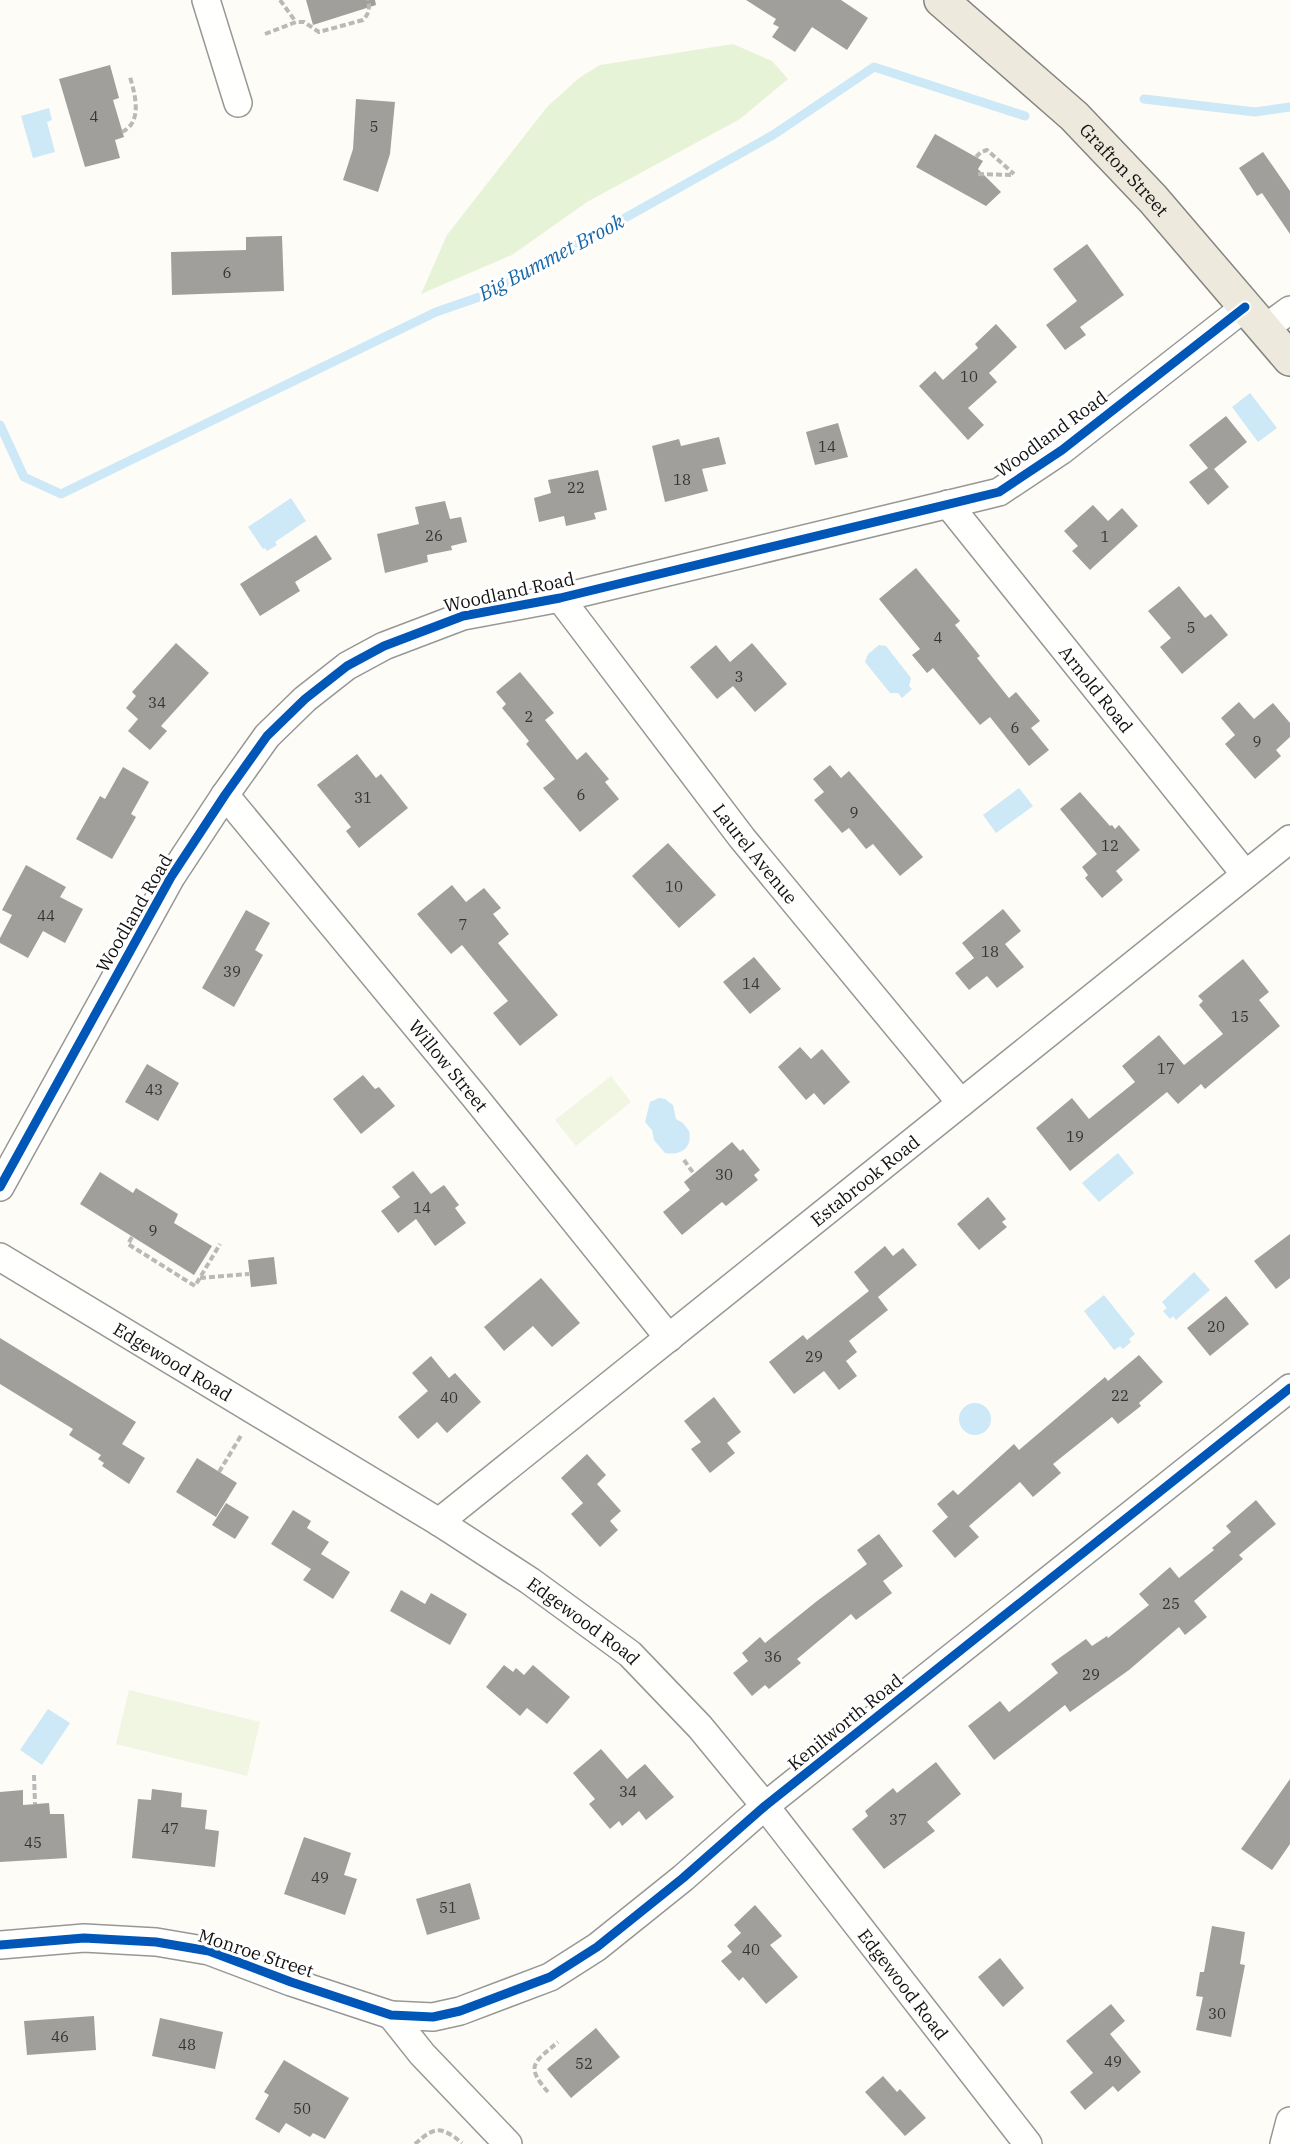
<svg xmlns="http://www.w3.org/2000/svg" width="1290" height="2144" viewBox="0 0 1290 2144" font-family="'IBM Plex Serif',serif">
<rect width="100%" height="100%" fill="#fdfcf7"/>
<path fill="#e7f3d7" d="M733,44L772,61L788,79L740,119L587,202L512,255L421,294L447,235L547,107L579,78L600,65Z"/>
<path fill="#f0f6e1" d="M611,1076L631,1102L576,1146L555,1120Z
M129,1690L260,1722L247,1776L116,1744Z"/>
<path fill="#cde8f7" d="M49,108L52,120L47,122L55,152L33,158L21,116Z
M1250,393L1277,428L1258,442L1232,407Z
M291,498L306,521L275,542L277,545L267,551L265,548L263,549L248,527Z
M879,645L886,646L911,678L909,686L912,689L902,698L898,693H890L865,662L868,654Z
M1019,788L1033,806L996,833L983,815Z
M659,1098L665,1099L673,1105L676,1119L683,1123L689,1131C693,1148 680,1156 665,1153L654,1140L652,1130L645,1122L650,1102Z
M1118,1153L1134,1173L1099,1202L1082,1183Z
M1194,1272L1210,1290L1176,1320L1173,1316L1170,1319L1163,1311L1167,1308L1162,1302Z
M1104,1295L1135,1334L1129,1339L1131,1342L1123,1349L1120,1346L1114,1350L1084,1311Z
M959 1419a16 16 0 1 1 32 0a16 16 0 1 1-32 0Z
M48,1709L70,1723L42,1765L20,1750Z"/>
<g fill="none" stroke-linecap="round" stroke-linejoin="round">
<path stroke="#cde8f7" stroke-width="9" d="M1144,99L1255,112L1290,107
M0,425L24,477L61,494L436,312L491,293L773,135L874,67L1025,116"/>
</g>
<path fill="#a19f9c" d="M306,0H375L376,5L313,25Z
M746,0H841L868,18L847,50L812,27L795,52L772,37L779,27L773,24L776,19Z
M110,65L119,98L113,100L124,137L115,140L120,158L85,167L59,79Z
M356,99L395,102L390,154L378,192L343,180L353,149Z
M935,134L983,161L978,169L1001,192L986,206L916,167Z
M1263,152L1290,191V234L1262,193L1257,196L1239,168Z
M282,236L284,291L172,295L171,252L246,250V237Z
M1087,244L1124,295L1080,327L1086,335L1065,350L1046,325L1077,301L1053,269Z
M996,324L1017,347L989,373L997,382L968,408L984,425L968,440L919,386L935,371L943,380L978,348L975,344Z
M1226,416L1247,442L1214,469L1229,487L1208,505L1189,482L1208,468L1189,445Z
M838,423L848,457L815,465L806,432Z
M719,437L726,464L702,469L708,491L665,502L652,446L679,439L681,446Z
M598,470L607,510L594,513L596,519L566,526L564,516L539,522L534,498L551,493L548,480Z
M445,501L450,519L461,517L467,542L451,546L452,550L427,555L428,562L385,573L377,534L419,524L415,507Z
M1093,505L1108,521L1122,508L1138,526L1090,570L1072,551L1078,546L1064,531Z
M316,535L332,559L295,582L300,591L260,616L240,584Z
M916,568L960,621L955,625L980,656L977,658L1009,698L1016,692L1040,721L1031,728L1049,750L1029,766L990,717L980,725L933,668L927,673L912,655L920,649L879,599Z
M1179,586L1205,618L1211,614L1228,635L1182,674L1160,647L1171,638L1148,611Z
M176,643L209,673L161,726L167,731L150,750L128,731L138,719L126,708L136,696L132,692Z
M752,643L787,684L755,712L733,686L717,699L690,667L716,645L730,662Z
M520,672L554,713L545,720L577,760L586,752L609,779L605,782L619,799L580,832L543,788L555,779L526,744L529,741L502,708L506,704L496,692Z
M1239,702L1254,719L1273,703L1290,723V737L1276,750L1281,756L1255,779L1225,744L1235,735L1221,718Z
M357,754L376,778L381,774L408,808L359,848L346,831L351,827L317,785Z
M830,765L841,778L849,771L923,857L900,876L873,844L866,849L849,828L842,833L814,800L824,792L813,779Z
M123,767L149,782L131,814L136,817L112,859L76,839L100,796L105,799Z
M1080,792L1110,826L1112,825L1115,829L1119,825L1140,850L1116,871L1123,880L1102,898L1085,878L1088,875L1082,867L1097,854L1060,809Z
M668,843L716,895L679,928L632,876Z
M26,865L66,887L60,897L83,909L65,943L43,931L28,958L0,943V938L12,915L2,910Z
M452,885L466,902L484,888L501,908L493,914L509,934L498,943L558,1015L520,1046L493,1013L508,1001L462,945L451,954L417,914Z
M1003,909L1021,931L1005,944L1024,967L997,988L987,976L969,990L955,973L974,958L962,943Z
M246,910L270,923L255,950L263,955L234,1007L202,988Z
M754,957L781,989L750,1014L723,982Z
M1243,959L1269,992L1259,1000L1280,1026L1205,1089L1201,1084L1178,1104L1167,1092L1070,1171L1036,1128L1072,1098L1089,1119L1135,1082L1122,1066L1159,1035L1184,1065L1223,1034L1199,1005L1203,1001L1198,996Z
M800,1047L811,1059L822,1049L850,1082L824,1105L814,1093L806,1100L778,1067Z
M147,1064L179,1083L158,1121L125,1102Z
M363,1075L375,1089L379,1087L395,1106L361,1134L333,1099Z
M732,1142L740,1151L743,1149L760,1170L754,1175L758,1180L726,1206L722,1202L682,1235L663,1212L690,1190L684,1182Z
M413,1171L431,1194L444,1185L459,1205L455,1208L466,1223L435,1246L416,1219L398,1233L381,1211L400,1197L392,1187Z
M100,1172L133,1193L136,1188L178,1214L174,1223L212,1246L194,1275L80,1204Z
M988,1197L1006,1219L1002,1222L1007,1227L979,1250L957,1224Z
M1290,1234V1278L1276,1289L1254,1261Z
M885,1246L893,1256L903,1248L917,1265L878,1297L888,1310L849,1341L857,1352L846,1361L857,1376L839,1390L824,1371L794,1394L769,1362L803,1335L807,1340L869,1291L854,1272Z
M274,1257L277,1284L251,1287L248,1260Z
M541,1278L580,1323L552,1347L533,1326L504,1351L484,1327Z
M1226,1296L1249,1324L1210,1356L1187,1328Z
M0,1338L136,1422L122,1444L145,1458L129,1484L102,1466L104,1463L98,1459L101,1455L69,1435L73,1429L0,1384Z
M1139,1355L1163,1382L1139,1403L1141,1406L1118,1424L1112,1417L1053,1464L1061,1473L1033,1497L1020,1482L969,1526L979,1537L955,1558L932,1531L948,1517L937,1504L953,1490L958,1495L1014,1444L1019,1450L1105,1377L1108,1381Z
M431,1356L449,1378L455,1373L481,1402L447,1433L437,1422L418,1439L398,1417L428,1391L412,1373Z
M714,1397L741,1432L727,1443L735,1453L710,1473L691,1449L701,1442L684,1421Z
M587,1454L606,1475L597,1484L621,1511L610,1521L618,1530L600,1547L571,1514L583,1503L561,1478Z
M197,1458L237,1483L216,1517L176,1492Z
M1256,1500L1276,1524L1239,1555L1243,1559L1194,1601L1207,1617L1185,1635L1179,1627L1129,1670L1070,1712L1065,1705L994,1760L968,1726L1000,1701L1009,1712L1058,1673L1051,1664L1086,1639L1092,1646L1107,1636L1108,1638L1149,1605L1139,1594L1170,1567L1179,1578L1214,1550L1212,1548L1231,1532L1226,1526Z
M226,1503L249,1517L235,1539L212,1525Z
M293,1510L311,1521L307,1528L329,1542L321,1554L350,1572L333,1599L303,1580L311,1569L271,1544Z
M879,1534L903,1566L883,1581L892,1593L856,1620L851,1614L797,1659L801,1663L769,1689L765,1685L752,1696L733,1673L748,1661L742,1653L760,1637L765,1643L817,1601L867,1564L857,1550Z
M401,1590L425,1604L431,1593L467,1614L450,1645L390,1611Z
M504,1665L513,1672L516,1668L524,1675L533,1665L570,1697L547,1724L527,1708L520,1716L486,1687Z
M601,1749L627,1779L645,1764L674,1797L646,1820L639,1811L622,1826L619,1821L610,1829L589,1804L595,1799L573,1773Z
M936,1762L961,1794L927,1822L935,1831L884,1869L852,1829L868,1816L865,1811L893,1788L897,1793Z
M1290,1779V1844L1272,1870L1241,1849Z
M152,1789L182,1793L181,1807L207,1810L205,1829L219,1831L215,1867L132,1858L138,1799L151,1800Z
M23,1790V1805L49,1803L50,1814H64L67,1858L0,1862V1792Z
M304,1837L351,1853L344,1875L357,1879L345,1915L284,1894Z
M470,1883L480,1919L427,1935L416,1899Z
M755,1905L782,1936L770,1945L798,1977L766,2004L743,1977L739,1981L721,1961L732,1952L727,1946L741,1933L734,1925Z
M1212,1926L1245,1932L1240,1964L1245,1965L1231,2037L1196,2030L1203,1997L1196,1996L1200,1972H1204Z
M1000,1958L1024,1988L1003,2007L978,1977Z
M1111,2004L1125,2021L1110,2034L1141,2072L1118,2092L1113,2086L1085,2110L1070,2092L1093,2073L1066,2041Z
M94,2016L96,2050L27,2055L24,2021Z
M160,2018L223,2032L215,2069L152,2056Z
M596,2028L620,2057L571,2098L547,2069Z
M284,2060L349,2098L325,2139L313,2133L310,2137L286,2123L279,2133L255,2119L269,2095L264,2092Z
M883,2076L897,2092L900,2089L926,2118L905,2136L865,2092Z"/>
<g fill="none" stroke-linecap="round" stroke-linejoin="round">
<g stroke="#979795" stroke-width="30">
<g id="street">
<path d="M206,0L238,103"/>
<path d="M1264,329L1290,310"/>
<path id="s1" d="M948,504L1245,874"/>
<path id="s2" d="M560,598L742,838L961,1103"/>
<path id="s3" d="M225,795L474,1096L669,1338"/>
<path d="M0,1187L171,877L225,795L267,736L305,699L347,666L384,646L463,616L560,598L999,492L1062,450L1245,307"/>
<path id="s4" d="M0,1257L439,1522L530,1581L630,1654L700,1727L765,1806L1028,2144"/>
<path id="s5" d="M439,1522L1290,839"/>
<path d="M0,1945L84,1938L156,1942L209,1951L291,1982L391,2015L433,2017L460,2011L550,1977L597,1947L683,1878L765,1806L1290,1388"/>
<path d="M391,2015L422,2054L508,2144"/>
<path d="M1284,2144L1290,2121"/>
</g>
</g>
<g stroke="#858482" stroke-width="36">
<g id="primary">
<path id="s6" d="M941,0L1074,116L1153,199L1290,359"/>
</g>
</g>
<path stroke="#b9b9b8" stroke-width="4" stroke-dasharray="6 3" stroke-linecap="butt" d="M280,0L296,22
M265,34L296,22H304L319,32L363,20C369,14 370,8 368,0
M122,132C143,122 135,94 130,77
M976,157L981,152L987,150L1014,174
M978,174L1012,175
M684,1160L694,1174
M132,1237L128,1244L195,1286L220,1244
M200,1278L249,1274
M219,1472L242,1434
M34,1775L35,1804
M548,2092C524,2065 535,2062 558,2042
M415,2144C435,2126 441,2126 462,2143"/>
<use href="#street" stroke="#fffffe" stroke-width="27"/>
<use href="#primary" stroke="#ede9dc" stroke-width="33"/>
<g stroke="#fff" stroke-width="13">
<path id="cycleway" d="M0,1187L171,877L225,795L267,736L305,699L347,666L384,646L463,616L560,598L999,492L1062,450L1245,307
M0,1945L84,1938L156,1942L209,1951L291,1982L391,2015L433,2017L460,2011L550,1977L597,1947L683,1878L765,1806L1290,1388"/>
</g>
<use href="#cycleway" stroke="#0057b8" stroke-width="9"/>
</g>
<g text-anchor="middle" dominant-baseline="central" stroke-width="6" stroke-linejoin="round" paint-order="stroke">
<g font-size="15" fill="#353434">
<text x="94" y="116">4</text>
<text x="374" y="126">5</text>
<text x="227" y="272">6</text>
<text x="969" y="376">10</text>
<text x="827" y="446">14</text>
<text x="682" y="479">18</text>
<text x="576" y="487">22</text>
<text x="434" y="535">26</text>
<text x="1105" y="536">1</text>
<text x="1191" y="627">5</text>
<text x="938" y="637">4</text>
<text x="739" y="676">3</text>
<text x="157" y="702">34</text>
<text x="529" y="716">2</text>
<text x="1015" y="727">6</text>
<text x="1257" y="741">9</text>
<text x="581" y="794">6</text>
<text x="363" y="797">31</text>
<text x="854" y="812">9</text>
<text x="1110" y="845">12</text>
<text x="674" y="886">10</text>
<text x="46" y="915">44</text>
<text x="463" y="924">7</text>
<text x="990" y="951">18</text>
<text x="232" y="971">39</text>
<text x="751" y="983">14</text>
<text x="1240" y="1016">15</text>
<text x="1166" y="1068">17</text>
<text x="154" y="1089">43</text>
<text x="1075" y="1136">19</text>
<text x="724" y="1174">30</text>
<text x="422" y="1207">14</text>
<text x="153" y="1230">9</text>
<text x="1216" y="1326">20</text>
<text x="814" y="1356">29</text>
<text x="1120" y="1395">22</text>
<text x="449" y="1397">40</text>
<text x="1171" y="1603">25</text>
<text x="773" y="1656">36</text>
<text x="1091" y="1674">29</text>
<text x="628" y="1791">34</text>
<text x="898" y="1819">37</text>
<text x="170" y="1828">47</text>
<text x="33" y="1842">45</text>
<text x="320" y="1877">49</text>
<text x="448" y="1907">51</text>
<text x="751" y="1949">40</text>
<text x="1217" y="2013">30</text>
<text x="60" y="2036">46</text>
<text x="187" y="2044">48</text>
<text x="1113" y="2061">49</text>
<text x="584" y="2063">52</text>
<text x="302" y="2108">50</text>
</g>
<g font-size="18" fill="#111" stroke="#fff">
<text stroke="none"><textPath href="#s6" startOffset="250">Grafton Street</textPath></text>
<text transform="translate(1051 434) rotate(-36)">Woodland Road</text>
<text transform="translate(509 592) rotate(-12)">Woodland Road</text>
<text stroke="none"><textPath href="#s1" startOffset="237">Arnold Road</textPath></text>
<text stroke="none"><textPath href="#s2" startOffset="322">Laurel Avenue</textPath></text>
<text transform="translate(134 913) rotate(-60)">Woodland Road</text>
<text stroke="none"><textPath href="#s3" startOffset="351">Willow Street</textPath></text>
<text stroke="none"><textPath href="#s5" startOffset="546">Estabrook Road</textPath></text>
<text stroke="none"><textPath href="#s4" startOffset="202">Edgewood Road</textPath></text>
<text stroke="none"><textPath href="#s4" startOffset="688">Edgewood Road</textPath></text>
<text transform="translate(845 1722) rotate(-39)">Kenilworth Road</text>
<text transform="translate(256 1953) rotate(18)">Monroe Street</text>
<text stroke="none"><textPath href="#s4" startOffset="1174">Edgewood Road</textPath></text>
</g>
<g font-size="20" font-style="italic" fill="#1768a6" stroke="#fff">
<text transform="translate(551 257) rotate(-28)">Big Bummet Brook</text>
</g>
</g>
</svg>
